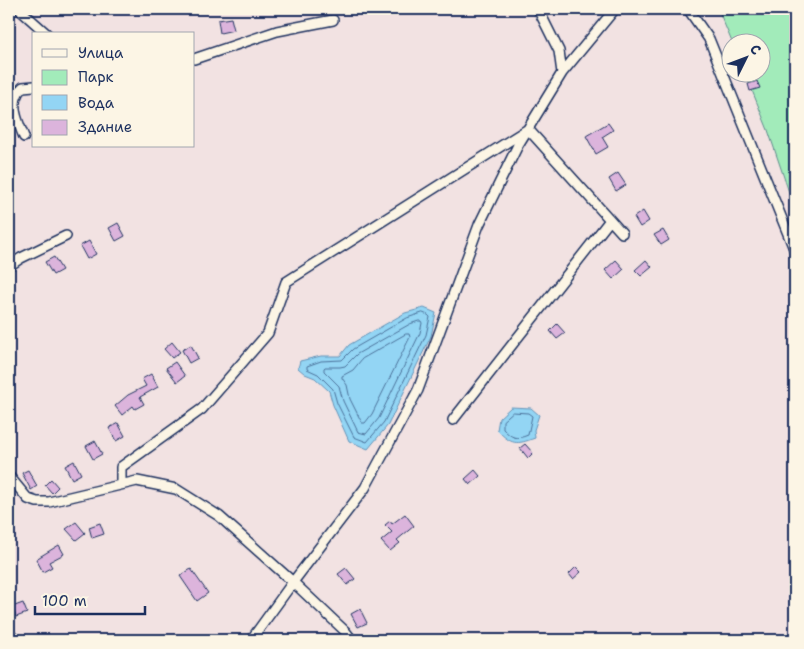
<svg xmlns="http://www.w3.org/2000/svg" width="804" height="649" viewBox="0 0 804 649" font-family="'Shantell Sans',sans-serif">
<rect width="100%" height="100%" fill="#f2e2e2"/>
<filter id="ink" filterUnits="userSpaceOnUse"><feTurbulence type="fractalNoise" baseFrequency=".02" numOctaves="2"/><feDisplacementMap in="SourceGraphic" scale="10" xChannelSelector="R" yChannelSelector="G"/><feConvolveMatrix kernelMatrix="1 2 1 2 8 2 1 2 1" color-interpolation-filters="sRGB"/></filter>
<g filter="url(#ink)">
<path fill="#a2ebba" stroke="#5e8d8c" d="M718,9H795V210L768,130L745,73L762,72V42H732Z"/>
<path fill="#93d5f4" stroke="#6393b8" d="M424,308L436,313L431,336L388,425L368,449L349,441L333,405L329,391L315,378L305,374L298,368L300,361L321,356H340L349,345L405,313Z
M511,407L531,408L539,415L534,430L535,438C516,445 512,445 497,430L499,418Z"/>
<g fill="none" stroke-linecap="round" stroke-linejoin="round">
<path stroke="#4b719a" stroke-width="1" d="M423,313L428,315L430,317L426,335L384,422L367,442L354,437L337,403L333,389L318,374L307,369V366L321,361L342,360L353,349L407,318Z
M419,321H421L422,323L420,333L379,418L366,434L358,432L343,401L339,386L324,371V368L325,367H340L345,366L357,354L410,324Z
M406,334H409L410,337L372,414L365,423H362L350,399L347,385L342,378V376L353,370L362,359Z
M513,412L528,413L532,416L528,435C516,440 512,438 503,429V421Z"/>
</g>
<path fill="#dcb4dc" stroke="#1b2f5e" d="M231,18L234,30L220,33L218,20Z
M757,81L760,88L750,91L748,84Z
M608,123L613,130L602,137L608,147L596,154L586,136Z
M618,173L626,185L616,191L609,179Z
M643,211L649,221L640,227L634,217Z
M118,223L125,236L116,241L109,228Z
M663,230L669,240L661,245L654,235Z
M89,241L96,254L87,259L80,246Z
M54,257L62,270L53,275L45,262Z
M616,260L624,269L613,279L605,270Z
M646,260L652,267L641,276L635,270Z
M557,324L565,333L557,339L550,331Z
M172,342L180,352L172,358L164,349Z
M191,345L198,358L189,363L182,350Z
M175,362L185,376L177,382L166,368Z
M151,374L158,387L140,397L144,404L135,409L133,406L122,415L115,406L128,395L146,386L142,379Z
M118,423L125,436L116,441L109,428Z
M95,441L102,454L93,459L86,446Z
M525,444L533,453L528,458L520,448Z
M74,461L81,474L72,479L65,466Z
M28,470L37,486L31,490L22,473Z
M475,470L480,476L470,485L465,479Z
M51,479L58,487L52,493L45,485Z
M405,514L414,526L397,540L400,543L390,551L381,541L392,532L385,525L390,521L392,524Z
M76,522L85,533L76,540L66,529Z
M100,523L104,534L92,538L89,527Z
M59,545L64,554L49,562L52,567L43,572L36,559Z
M576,567L581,572L573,579L569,574Z
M346,568L355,579L347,585L338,574Z
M191,569L208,593L197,601L180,576Z
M23,603L27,613L16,617L12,607Z
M360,609L367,623L358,627L351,614Z"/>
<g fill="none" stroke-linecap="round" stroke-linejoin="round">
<g stroke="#1b2f5e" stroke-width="12">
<path id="minor" d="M19,9L47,34
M538,9L559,51L562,73
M688,9L709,39L795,251
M194,59L277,31L333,20
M24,137C19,124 10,107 18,93C19,91 21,89 23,87L34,86
M9,266L21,258L66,236
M453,420L610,220
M9,476L28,499L37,502H49L137,481L176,489L219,516L293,582L345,631L352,640
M121,484V467L202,409L268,333L286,282L528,129L622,233
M9,633L16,640
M251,640L293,582L365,488L418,390L479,225L518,145L562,73L615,9"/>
</g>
<use href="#minor" stroke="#fcf5e5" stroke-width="9"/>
</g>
</g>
<rect width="804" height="649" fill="none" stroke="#fcf5e5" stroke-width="30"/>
<rect x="15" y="15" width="774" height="619" fill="none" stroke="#1b2f5e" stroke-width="2" filter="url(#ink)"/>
<rect x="32" y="32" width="162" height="115" fill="#fcf5e5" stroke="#a2a6af"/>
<rect x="42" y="49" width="25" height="8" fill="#fcf5e5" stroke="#a2a6af"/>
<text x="78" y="58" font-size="15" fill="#1b2f5e">Улица</text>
<rect x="42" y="70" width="25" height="15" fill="#a2ebba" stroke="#a2a6af"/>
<text x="78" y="82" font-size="15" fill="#1b2f5e">Парк</text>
<rect x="42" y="95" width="25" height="15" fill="#93d5f4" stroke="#a2a6af"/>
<text x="78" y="108" font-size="15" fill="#1b2f5e">Вода</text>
<rect x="42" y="120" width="25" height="15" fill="#dcb4dc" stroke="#a2a6af"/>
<text x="78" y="132" font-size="15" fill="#1b2f5e">Здание</text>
<g transform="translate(746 58) rotate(48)"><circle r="24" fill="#fcf5e5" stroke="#a2a6af"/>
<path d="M0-4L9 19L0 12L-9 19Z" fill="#1b2f5e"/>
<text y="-8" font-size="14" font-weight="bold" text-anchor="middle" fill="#1b2f5e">С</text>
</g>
<path d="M35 606v8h110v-8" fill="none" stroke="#1b2f5e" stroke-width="2.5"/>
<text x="42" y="606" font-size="15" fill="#1b2f5e" stroke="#fcf5e5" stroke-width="4" paint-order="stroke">100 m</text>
</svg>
